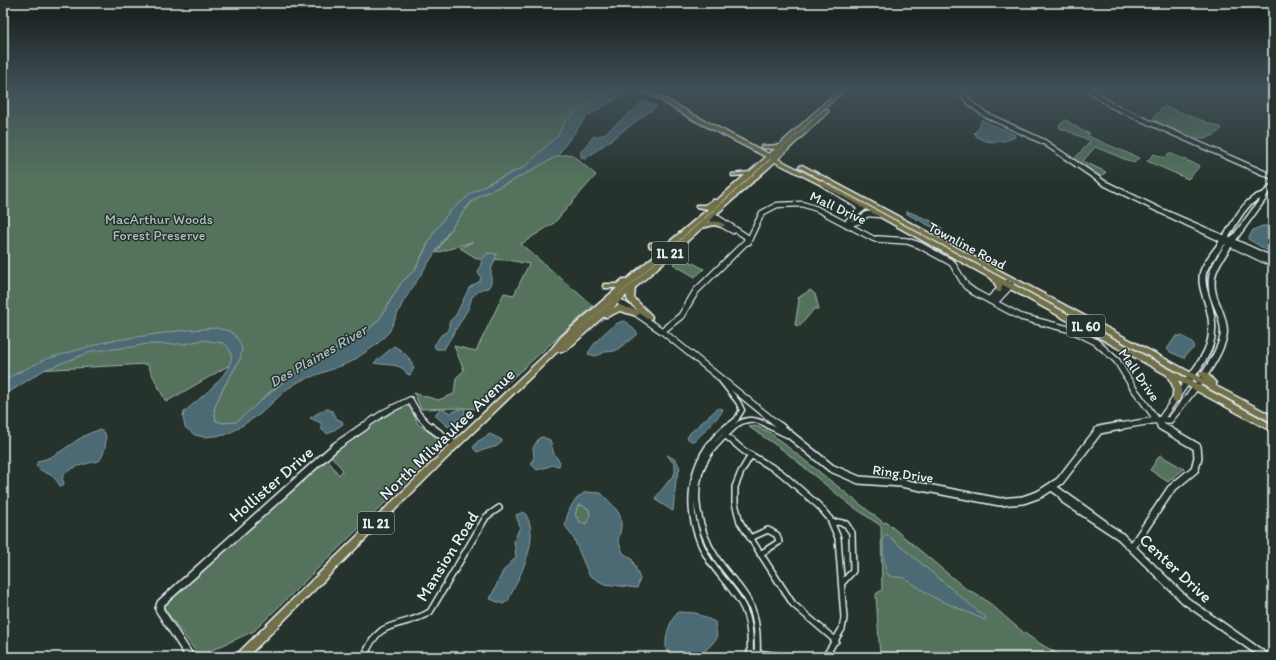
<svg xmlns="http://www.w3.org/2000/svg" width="1276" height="660" viewBox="0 0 1276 660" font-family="Itim,sans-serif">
<rect width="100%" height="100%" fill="#26332d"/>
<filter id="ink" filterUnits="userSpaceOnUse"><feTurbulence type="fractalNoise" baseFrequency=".025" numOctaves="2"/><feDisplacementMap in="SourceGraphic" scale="8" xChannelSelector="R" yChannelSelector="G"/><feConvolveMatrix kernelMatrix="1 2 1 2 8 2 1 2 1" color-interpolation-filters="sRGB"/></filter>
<g filter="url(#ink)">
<path fill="#55735c" stroke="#9eb2aa" d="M3,90H610L565,122L558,135L525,167L489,183L427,245L415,270L401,283L379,320L368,330L355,339L315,360L270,392L247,414L236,422L223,423L216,421L214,409L222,390L240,359L166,402L147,364L19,371L3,384Z
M1164,106L1222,128C1205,150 1178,130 1157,122L1153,118Z
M1066,120L1084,132L1090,133L1088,136L1139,158L1134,163L1095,147L1083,161L1106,172L1100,178L1074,159L1091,141L1060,128L1059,125Z
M1169,153L1200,166L1188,179L1147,161L1154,154L1165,158Z
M571,154L596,175L554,223L521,244L593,306L478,409L463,408L421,409L414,393L438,400L454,394L456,378L464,370L454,346L476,351L504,293L514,295L529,264L508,260L478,259L460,248L472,242L436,253L454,224L472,202L481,195L512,181L557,156Z
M682,257L704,269L695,277L673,264Z
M810,290L815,294L819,309H814L800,326L795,325L799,300L798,298Z
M406,406L410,407L418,424L443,442V446L254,631L199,656L164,608L168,600L327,459L339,475L343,470L331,456C353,436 379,418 406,406Z
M756,426L769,432L884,523L886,522L966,589C986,597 1000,613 1017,627C1031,639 1047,648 1064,657H880L876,594L882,590L881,526L849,504L783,450L749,427Z
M1160,455L1184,469L1168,482L1150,470Z
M578,505H582L589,509L590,515L586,524L580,522L575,515Z"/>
<path fill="#4c6a73" stroke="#8aa0a8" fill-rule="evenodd" d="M610,90H630L586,117L557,156L512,181L481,195L470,203L447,234L403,302L389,332L376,345L351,362L300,381L287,389L260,414L235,430L225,435L204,437L195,435L185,427L183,417L184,412C197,400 252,361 223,343L202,340L185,344H146L132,347L93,351L44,370L3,396V380L46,359L109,341L178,331L216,328L229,331L234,334L240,343L242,350L240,359L222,390L214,409L216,421L223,423L236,422L282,383L315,360L355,339L368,330L379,320L401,283L415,270L434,232L449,212L472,193L489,183L525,167L558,135L565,122L571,116Z
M644,101L657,106L585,159L581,157V151L593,137L603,135Z
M982,119L984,121L1014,134L1015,137C1004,143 981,145 974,133L979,128Z
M907,211L931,221L943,229H936L907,214Z
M1262,226H1273V251H1268L1248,239L1253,230Z
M488,253L497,254L491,270V283L488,288L481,289L472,297L468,309L444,349H436L434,346L441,335L449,330V322L456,315L469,288L480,281L481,277L478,273L482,260Z
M624,321L628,323L638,334L615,351L605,352L596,356L588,354C592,344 613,322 624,321Z
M1176,336H1182L1194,344L1193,349L1188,352L1184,358L1170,352L1167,349Z
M394,346C405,352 409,357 414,368L410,375L407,374C401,362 386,366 374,363Z
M442,408L450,413L463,408L465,409L464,415L448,427L436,416V413Z
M718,408L723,409C723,414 700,435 695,441H691L687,438L690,433Z
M328,409L332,411L337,419L342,421L343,424L328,434L322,430L321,423L310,418L323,410Z
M100,430L105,433C107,441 105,454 99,461C88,463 67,467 62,478L64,483L63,486H60C51,470 45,476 36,466L38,461C62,457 77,434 100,430Z
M490,434L502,440V442L497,446L477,452L473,448L477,442Z
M543,437L550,440L554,454L560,462L559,466L553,465L537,470L531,464L534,457L533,448L539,438Z
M667,455L676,460L680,468L676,480L673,511L657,501L656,497L675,473V465Z
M586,492L601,493C618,511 626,514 618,540L623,553L632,559L640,579L637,588L604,584L589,575L574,539L565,525C568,511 572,499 586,492ZM578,505H582L589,509L590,515L586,524L580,522L575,515Z
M524,512C543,537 519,576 508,601L503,604L490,599L503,571L516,557L514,541L520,527L516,515Z
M886,534L986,618L985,620L933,597L904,578L889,576C883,568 883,548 883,537Z
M678,612L696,613L715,622L717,638C699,660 695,657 669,657C662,644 668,623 678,612Z"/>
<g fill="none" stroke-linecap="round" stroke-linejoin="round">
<path stroke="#8aa0a8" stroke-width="1" d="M3,107L29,90"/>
<g stroke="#e8f1f8" stroke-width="7">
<path id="minor-far1" d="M720,379L738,402L742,410L736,420L727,427
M734,427C747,416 757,419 771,427"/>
</g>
<g stroke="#e8f1f8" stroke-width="8">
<path id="minor" d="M728,426C686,459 682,515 709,560C720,577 736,591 744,609C751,624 751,641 750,657
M735,426C726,435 715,444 708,455C687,487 698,530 717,559C727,575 743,588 751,606C758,622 758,640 757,657
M769,426L788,435
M725,435L744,451L780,472L819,506L830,519L838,538L844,618L842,629L825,657
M751,455L741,472L735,487V503L740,522L793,604L836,641
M832,523L838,522L846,524L852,533L853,571L842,583
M750,538L768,530L777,535L779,542L760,554
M750,652L788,657
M364,657C381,615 397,631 430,612L486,517L499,508"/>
</g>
<g stroke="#e8f1f8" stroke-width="7">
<path id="tertiary-far2" d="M959,90L972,105L986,115L1044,142L1104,183L1157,209
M1090,90L1111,105L1135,116L1273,177
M823,184L855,204L859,208L858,212
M713,215L747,237L748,240
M709,218L733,231
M847,225L859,221L867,214L880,215
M847,225L848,221L865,207
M749,240L762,213L777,205L802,204L817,209L874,239L894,240
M1223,240L1157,209L1229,240"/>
</g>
<g stroke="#e8f1f8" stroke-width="8">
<path id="tertiary-far1" d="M747,239L748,242
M877,239L907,241L919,245L952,263L966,286L974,292L1021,317L1072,330L1096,342L1117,361L1132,386L1162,427
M1221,239L1273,264
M1227,239L1273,260
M1007,283L991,298V301H996L1011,285
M614,298L662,331L781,427
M662,331L681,316L696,291L749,239
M1161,419L1187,382
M363,427L385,412L410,400L418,414L430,427
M1115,427L1157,420H1170L1196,387"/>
</g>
<g stroke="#e8f1f8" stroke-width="10">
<path id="tertiary" d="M429,426L455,445
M779,426L831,468L859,480L901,483L1000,502L1023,500L1040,494L1060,481L1099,430L1121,426
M1052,487L1104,524
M1062,495L1065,500L1120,536L1186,601L1266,657
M1132,547L1171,489L1195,469L1198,457L1197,447L1161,426
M190,657L159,609L161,603L336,446L365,426"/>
</g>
<g stroke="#e8f1f8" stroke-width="8">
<path id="secondary-far1" d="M1224,240C1234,225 1245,198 1264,195
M1233,240L1263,199L1264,195L1273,186"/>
</g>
<g stroke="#e8f1f8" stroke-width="9">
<path id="secondary" d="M1187,382C1208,355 1219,338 1208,303C1205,293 1201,284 1203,273C1206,262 1218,249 1225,239
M1196,387C1205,374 1223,349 1224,332C1224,322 1220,312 1216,303C1204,275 1218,261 1233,239"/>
</g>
<g stroke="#e8f1f8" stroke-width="3">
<path id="primary" d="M644,90H649L694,115L769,154L775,149L761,148V146L779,145L839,90H844L773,156L824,110H828V112L778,159L835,188L1273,425V432L1178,381C1182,388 1182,394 1179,401L1176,402L1173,401C1172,397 1174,392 1173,387C1172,382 1168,379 1167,375L1001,284L1002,286L1001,292H997L996,286L992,279L831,190L775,162L708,222C714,221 721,221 725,225L724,226L722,227L714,225L702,228L635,288L634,298L651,315L652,317L651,319H647L640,313L637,316L620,311L607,317H603L567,350L557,352L458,447L247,657H235L237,654L452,443L552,348L561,337L617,288H604L603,286L604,284H617L623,279H627L662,249L650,247L649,245L650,243H652L660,245L668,243L708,209L696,207V205H705L713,200H717L745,175L732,176V174L749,172L766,157L690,118ZM770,159H771L565,343ZM627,295V299L628,301L638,311L619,305L613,308Z
M802,165L1203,379L1199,374L1200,372H1206L1216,383V386L1273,416V423L800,168L799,167Z"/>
</g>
<use href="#minor-far1" stroke="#26332d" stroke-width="4"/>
<use href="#minor" stroke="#26332d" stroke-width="5"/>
<use href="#tertiary-far2" stroke="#26332d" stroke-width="4.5"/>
<use href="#tertiary-far1" stroke="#26332d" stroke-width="5.5"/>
<use href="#tertiary" stroke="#26332d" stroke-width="7"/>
<use href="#secondary-far1" stroke="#26332d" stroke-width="5"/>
<use href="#secondary" stroke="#26332d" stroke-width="6"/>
<use href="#primary" fill="#716f4a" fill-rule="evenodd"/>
</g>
</g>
<linearGradient id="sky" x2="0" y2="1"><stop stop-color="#151c19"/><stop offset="0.49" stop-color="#415057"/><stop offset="1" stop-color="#415057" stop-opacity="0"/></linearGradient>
<rect width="1276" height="182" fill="url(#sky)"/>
<g text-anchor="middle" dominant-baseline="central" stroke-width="3" stroke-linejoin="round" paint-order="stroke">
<g fill="#26332d" stroke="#aeb8bb" stroke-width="1">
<rect x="652" y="242" width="36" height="22" rx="3"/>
<rect x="1067" y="315" width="38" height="22" rx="3"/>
<rect x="358" y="512" width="36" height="22" rx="3"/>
</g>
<g font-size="13" font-weight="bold" fill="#e8f1f8">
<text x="670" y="253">IL 21</text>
<text x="1086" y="326">IL 60</text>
<text x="376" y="523">IL 21</text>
</g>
<g font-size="14" fill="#e8f1f8" stroke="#26332d">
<text transform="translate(838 208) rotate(25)">Mall Drive</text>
<text transform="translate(967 246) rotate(28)">Townline Road</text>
<text transform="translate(1139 375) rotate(55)">Mall Drive</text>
<text transform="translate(903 474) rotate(8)">Ring Drive</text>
</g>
<g font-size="14" fill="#adbfba" stroke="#26332d">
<text x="159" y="219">MacArthur Woods<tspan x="159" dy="16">Forest Preserve</tspan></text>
</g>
<g font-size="15" font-style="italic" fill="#aabbc3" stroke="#26332d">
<text transform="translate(318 356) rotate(-30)">Des Plaines River</text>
</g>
<g font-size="17" fill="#e8f1f8" stroke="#26332d">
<text transform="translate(447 434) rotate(-44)">North Milwaukee Avenue</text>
<text transform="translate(271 484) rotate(-41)">Hollister Drive</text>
<text transform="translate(447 556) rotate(-58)">Mansion Road</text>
<text transform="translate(1176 568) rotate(43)">Center Drive</text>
</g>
</g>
<rect width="1276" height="660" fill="none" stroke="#26332d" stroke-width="16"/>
<rect x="8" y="8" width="1260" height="644" fill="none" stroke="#e8f1f8" stroke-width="1.5" filter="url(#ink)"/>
</svg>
